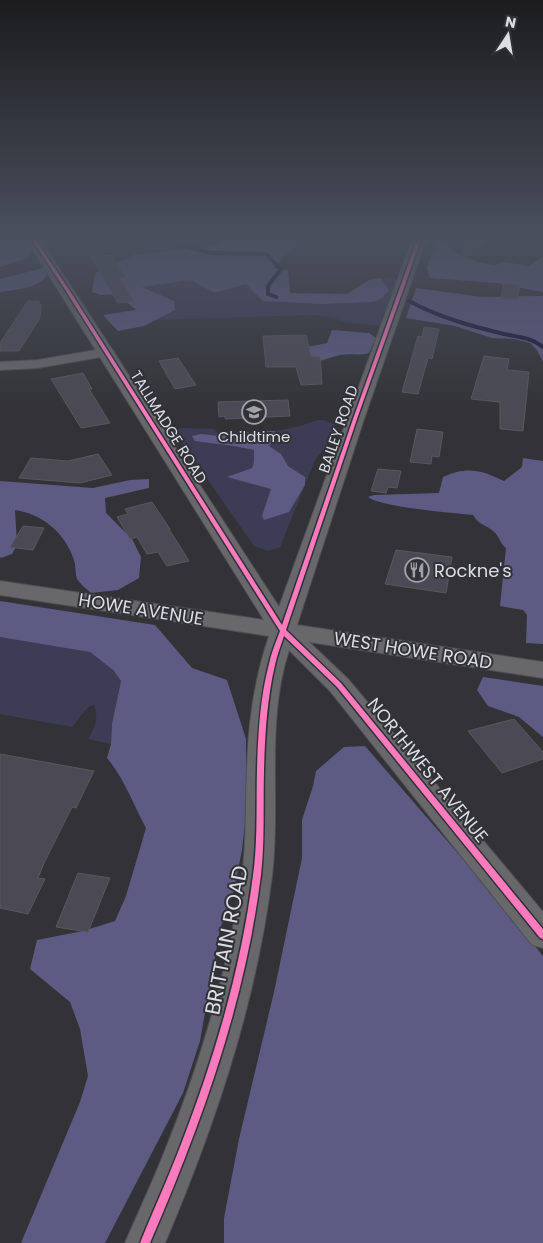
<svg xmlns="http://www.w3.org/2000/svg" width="543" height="1243" viewBox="0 0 543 1243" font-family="Poppins,sans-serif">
<rect width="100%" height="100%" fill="#333337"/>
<path fill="#3d3c54" d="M381,278L398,279L380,326L343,322L335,318L312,315L155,320L141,288L145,285L190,280L215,293L246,284L254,291L324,304L374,302L389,290Z
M317,420H324L336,425L329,443L315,460L280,547L268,551L254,546L174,431L182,428L214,429L218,433C253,432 284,434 317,420Z
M0,631L90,652L113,670L121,681L112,724L111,744L88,739C95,727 99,719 94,705L88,707L72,727L0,714Z"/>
<path fill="#5d5a84" d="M0,237H28L32,249L28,258L0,267Z
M224,237H304L273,268L288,270L290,293L347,294L371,279L381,278L389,290L382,298L374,302L324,304L263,301L246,284L215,293L190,280L142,287L174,301L175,310L144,326L118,331L103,315L136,310L117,294L101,295L92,292L95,273L134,255L220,245Z
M436,241L446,243L453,252L479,262L494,265L505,262L529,266L543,256V292L497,283L430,278L427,268Z
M43,268L49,272C40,289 18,289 0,292V279Z
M416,288L482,297L543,296V361L536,349L530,343L514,339L492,338L455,326L406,318Z
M332,330L369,333L376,338L369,353C359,356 350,353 340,355C318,360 325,364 301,357L307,347L327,343Z
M275,431V438L269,446L281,454L288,466L305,477V485L289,512L264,520L262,516L271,489L227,477L252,468L254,462V450L234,446L195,441L192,436L201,434L220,436L231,433Z
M523,458L543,461V644L526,643L527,615L523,610L500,606L506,548C500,544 499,535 493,531C485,524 480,526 473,515C453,513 380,507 368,497L374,495L439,493L443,477C467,466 481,470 504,481L522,467Z
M149,479V488L105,498L106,513L132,539L141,557L139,578L118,590L91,593C87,589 80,584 77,579C75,574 76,566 74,560C65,533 43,514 15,510L17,545L12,554L1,558L0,557V481L93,488L130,480Z
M0,601L155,625L192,668L227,680L246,739V814L242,850L234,890L220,929L200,1041L183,1093L105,1243H21L80,1102L88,1076L80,1029L70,1002L30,969L37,940L83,931L115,921L126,896L146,828C133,804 124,778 107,758L111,744L112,724L121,681L113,670L90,652L0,637Z
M483,677L543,686V737L519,717L488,706L477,690Z
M365,746L501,903L543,956V1243H224V1218L239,1139L274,992L302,858V820L313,786L316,771L344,747Z"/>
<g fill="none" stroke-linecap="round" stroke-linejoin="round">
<path stroke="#1c163b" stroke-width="4" d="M150,237L211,253L266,254L281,269L268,286V294L276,297
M409,301C438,317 471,326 504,334C518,337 531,337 543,347"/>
</g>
<path fill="#4b4a54" stroke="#58585c" d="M467,237H483L479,256L463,255Z
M112,255L126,278H120L134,301L118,303L91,257Z
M504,283L520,285L517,299L501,298Z
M28,301H39V305H41L40,318L19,351H0V343Z
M424,327L439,329L432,359L428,358L418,394L402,392L418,336L422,337Z
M306,335L311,356L320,357L322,384L301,385L296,367H266L263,336Z
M484,356L509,359L507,370L529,372L523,431L500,429V402L471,399Z
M178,358L196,385L175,389L159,361Z
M83,373L92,389H89L110,423L81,428L51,379Z
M288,400L290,416L225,419V416L219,417L218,402Z
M417,429L443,432L439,457L432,456L431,464L410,462Z
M98,454L112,475L80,483L19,478L31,458L68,461Z
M378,469L401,471L397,488L388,487L386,493L371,491Z
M152,502L170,529H169L189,561L167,566L158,552L147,554L137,537L130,539L117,517L128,514L125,509Z
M23,526L44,528L33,550L10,547Z
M396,550L452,557L446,593L385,584Z
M514,719L543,752V759L502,773L468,731Z
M0,754L94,771L76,808L72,807L45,861L38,878L45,879L28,914L0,908Z
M78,873L110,878L88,932L56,927Z"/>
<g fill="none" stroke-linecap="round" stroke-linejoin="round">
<g stroke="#4f4f52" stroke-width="2">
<path id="minor" d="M107,348L112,349L114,352L112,355L38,368L0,370V362L38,360Z"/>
</g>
<g stroke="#4f4f52" stroke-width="2">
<path id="tertiary" d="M25,237H39L279,607L413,237H427L364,419L297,625L543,662V678L309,642L348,679L543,912V948L532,945L330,691L289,650C265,723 281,802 272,876C256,1004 215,1125 165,1243H125C138,1213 152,1183 164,1153C200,1064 228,971 242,876C247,841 245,805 247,770C248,724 254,680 269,636L0,595V581L264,620Z"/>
</g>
<use href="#minor" fill="#68686a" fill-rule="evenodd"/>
<use href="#tertiary" fill="#68686a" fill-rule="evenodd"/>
<g stroke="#313139" stroke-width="3">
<path id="cycleway" d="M30,237H34L68,288L282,625L353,419L418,237H422L357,419L286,630L341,683L543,929V939L540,938L337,687L284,636C281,645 277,655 275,665C267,699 265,735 264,770C263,805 265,840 261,875C245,1004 201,1125 150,1243H140C152,1213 166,1183 178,1152C213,1063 241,970 253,875C258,840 256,804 257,769C258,734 260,697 269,664C271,653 276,642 280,631L64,288Z"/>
</g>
<use href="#cycleway" fill="#fd7abc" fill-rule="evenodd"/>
</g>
<linearGradient id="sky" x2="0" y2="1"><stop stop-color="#1c1c1e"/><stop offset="0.58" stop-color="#4a505e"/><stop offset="1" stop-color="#4a505e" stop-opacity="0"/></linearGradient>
<rect width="543" height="411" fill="url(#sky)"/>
<defs>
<g id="school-ring" transform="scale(1.25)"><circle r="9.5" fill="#313139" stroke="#a2a2a6" stroke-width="1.5"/><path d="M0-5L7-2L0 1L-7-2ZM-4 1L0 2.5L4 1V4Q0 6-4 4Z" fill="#a2a2a6"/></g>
<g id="restaurant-ring" transform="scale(1.25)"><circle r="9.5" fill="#313139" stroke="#a2a2a6" stroke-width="1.5"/><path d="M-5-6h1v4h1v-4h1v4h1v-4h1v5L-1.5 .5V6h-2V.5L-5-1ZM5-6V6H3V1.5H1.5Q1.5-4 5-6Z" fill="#a2a2a6"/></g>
</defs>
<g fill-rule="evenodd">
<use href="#school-ring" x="254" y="412"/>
<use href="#restaurant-ring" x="417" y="570"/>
</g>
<g text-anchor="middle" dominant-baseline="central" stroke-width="4" stroke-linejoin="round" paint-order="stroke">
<g font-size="15" fill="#dddde2" stroke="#313139">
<text transform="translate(169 427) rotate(58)">TALLMADGE ROAD</text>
<text transform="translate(338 429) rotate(-71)">BAILEY ROAD</text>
</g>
<g font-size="15" fill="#dddde2" stroke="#313139">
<text x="254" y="436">Childtime</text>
</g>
<g font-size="18" fill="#dddde2" stroke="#313139" text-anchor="start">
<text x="434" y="570">Rockne's</text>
</g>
<g font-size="18" fill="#dddde2" stroke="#313139">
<text transform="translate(141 609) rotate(9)">HOWE AVENUE</text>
<text transform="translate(413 650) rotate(9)">WEST HOWE ROAD</text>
<text transform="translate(428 770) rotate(51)">NORTHWEST AVENUE</text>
</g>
<g font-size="21" fill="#dddde2" stroke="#313139">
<text transform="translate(226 940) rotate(-79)">BRITTAIN ROAD</text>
</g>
</g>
<g transform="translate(508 35) rotate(12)" stroke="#313139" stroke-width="4" paint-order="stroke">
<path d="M0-4L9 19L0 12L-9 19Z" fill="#dddde2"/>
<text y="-8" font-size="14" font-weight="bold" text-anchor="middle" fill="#dddde2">N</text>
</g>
</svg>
